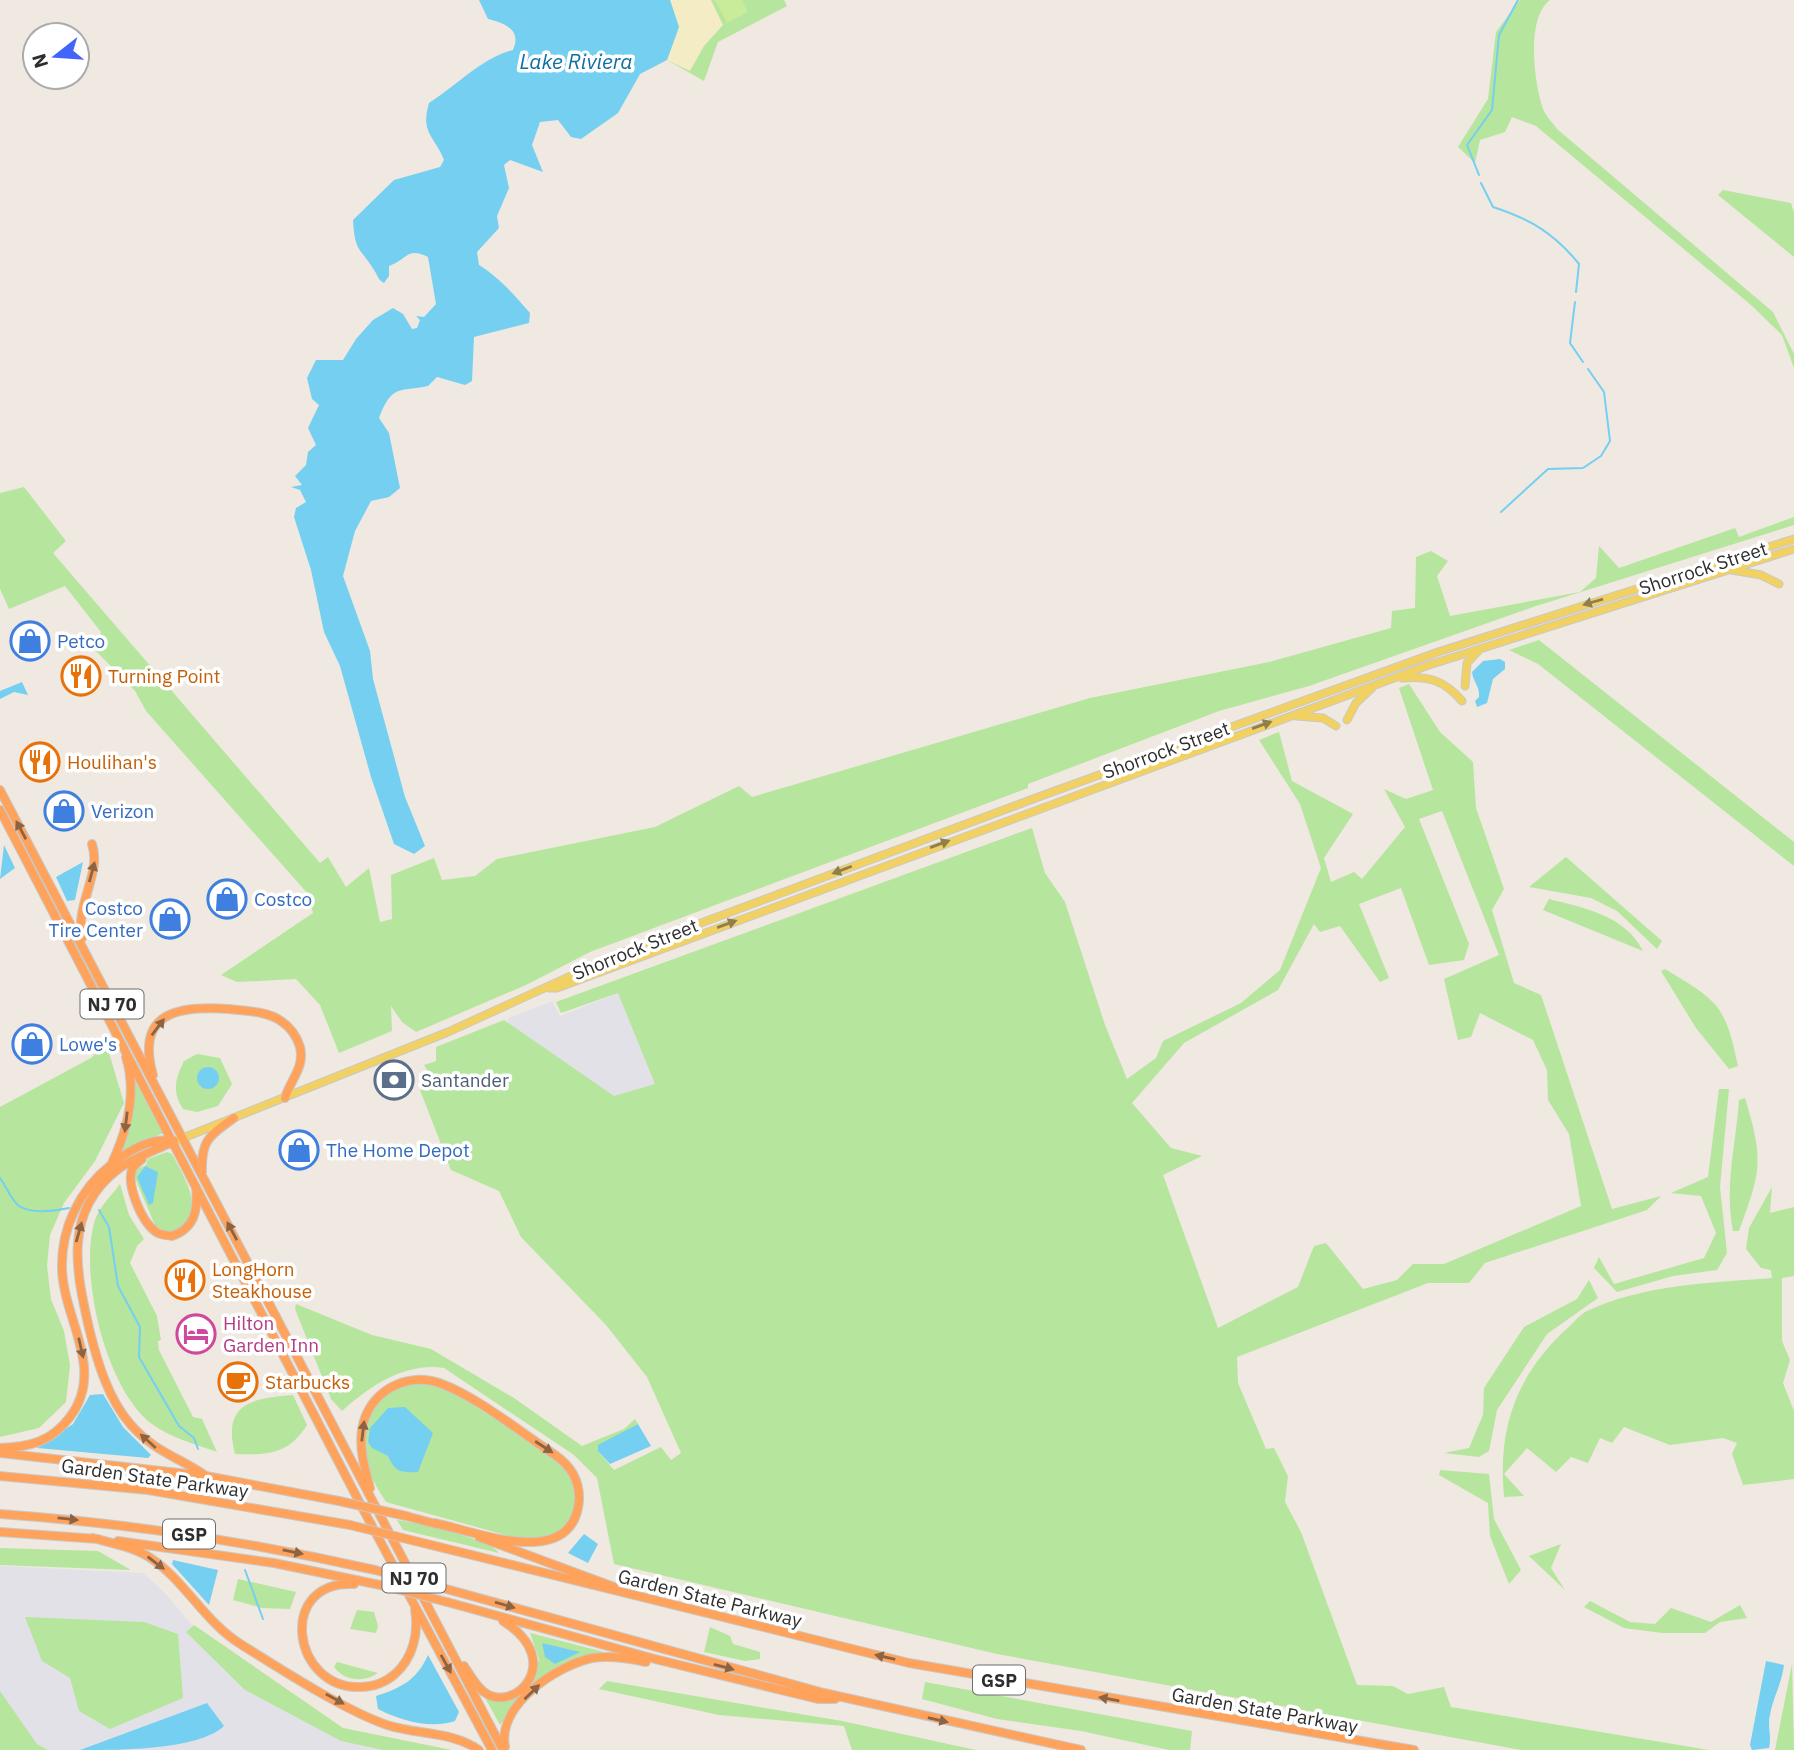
<svg xmlns="http://www.w3.org/2000/svg" width="1794" height="1750" viewBox="0 0 1794 1750" font-family="'IBM Plex Sans',sans-serif">
<rect width="100%" height="100%" fill="#efe9e1"/>
<path fill="#e3e1e8" d="M621,992L659,1086L616,1102L515,1038L507,1019L552,1001L560,1016Z
M0,1566L143,1573L166,1594L195,1629L281,1707L407,1750H25L0,1720Z"/>
<path fill="#b6e59e" fill-rule="evenodd" d="M670,0H784L787,6L718,42L704,81L667,60L679,27Z
M1520,0H1550C1526,18 1534,80 1542,106C1544,114 1552,122 1557,129L1773,312L1794,354V368L1782,335L1751,305L1536,126L1512,117L1505,132L1480,140L1475,163L1458,147L1488,99L1496,32Z
M1723,190L1791,203L1794,213V257L1718,195Z
M24,487L66,541L53,553L320,863L328,857L346,887L369,868L380,922L392,919L391,875L434,858L442,880L475,876L497,859L655,827L739,786L752,797L1090,698L1269,662L1391,628L1392,611L1415,608L1416,557L1431,551L1448,561L1437,576L1450,616L1580,592L1596,578L1599,546L1619,568L1735,528L1739,537L1794,517V525L1533,607L1309,686L1219,711L1028,784V788L590,952L526,985L416,1032L402,1022L391,1006L392,1031L339,1053L320,1005L296,979L237,982L221,975L313,913L309,895L146,711L135,691L95,650L101,632L65,586L9,609L0,589V493Z
M1539,640L1794,842V866L1538,664L1509,650Z
M1409,684L1440,732L1473,762L1476,808L1504,889L1492,910L1514,983L1541,995L1612,1209L1661,1196L1647,1210L1485,1263L1469,1283H1428L1237,1357L1238,1383L1266,1449L1274,1448L1288,1476L1285,1502L1301,1532L1357,1685L1393,1686L1408,1694L1444,1687L1451,1707L1709,1750H1521L997,1654L614,1564L597,1478L574,1455L444,1368C405,1362 370,1386 342,1411L331,1399L295,1309L296,1304L372,1335L431,1349L514,1398L582,1446L624,1429L635,1419L638,1424L598,1451L614,1470L661,1447L671,1460L681,1453L647,1377L606,1325L521,1237L499,1191L451,1170L420,1090L437,1087L424,1065L436,1061V1047L504,1020L614,1096L655,1084L618,993L561,1013L556,1002L1032,828L1045,873L1065,902L1105,1025L1127,1079L1156,1058L1163,1041L1241,1003L1280,970L1321,868L1300,804L1259,740L1279,732L1292,781L1353,814L1324,858L1331,882L1354,872L1362,879L1405,827L1384,789L1406,799L1433,790L1399,688ZM1442,811L1499,955L1444,979L1458,1040L1471,1037L1480,1013L1533,1040L1547,1070L1548,1100L1569,1134L1581,1206L1444,1264H1413L1397,1280L1363,1289L1326,1243L1314,1246L1298,1287L1218,1328L1163,1175L1202,1156L1171,1148L1132,1103L1184,1043L1278,990L1314,924L1320,932L1340,926L1380,982L1389,978L1359,904L1401,888L1429,965L1464,960L1469,944L1419,819Z
M1566,857L1662,941L1657,949L1617,911L1591,898L1529,887Z
M1549,899C1584,908 1625,915 1643,951L1543,910Z
M1665,969C1718,1001 1725,1004 1738,1066L1729,1069L1696,1028L1661,971Z
M106,1043L124,1103L95,1161L64,1203L50,1235L47,1266L51,1299L64,1331L70,1365L66,1402L39,1428L0,1437V1107L91,1058Z
M197,1054L220,1058L232,1084L218,1106L197,1112L183,1109C172,1092 175,1079 184,1061Z
M135,1081L163,1133L119,1155L131,1124Z
M1719,1089H1729L1720,1187L1727,1253L1717,1270L1673,1276L1617,1292L1594,1268L1599,1257L1614,1284L1704,1258L1716,1233L1701,1196L1671,1193L1708,1177Z
M1745,1098C1764,1161 1761,1171 1739,1231H1733C1724,1186 1736,1145 1739,1100Z
M167,1152L172,1154C186,1181 208,1212 174,1233L157,1230L135,1178L136,1170L146,1165L148,1159ZM145,1166L154,1189L152,1203L137,1177Z
M120,1184L129,1215L144,1239L137,1246L130,1263L157,1316L161,1340L158,1341L159,1350L193,1417L202,1419L217,1452C195,1444 171,1438 152,1424C106,1390 78,1273 95,1220C99,1207 112,1195 120,1184Z
M1772,1187L1770,1213L1794,1207V1276L1782,1278V1341L1790,1360L1783,1383L1794,1411V1479L1743,1485L1732,1454L1737,1443L1723,1438L1670,1445L1624,1427L1612,1443L1600,1438L1588,1463L1571,1457L1556,1472L1527,1448L1504,1474L1524,1496L1504,1497C1498,1430 1514,1380 1563,1332C1571,1326 1579,1315 1587,1311C1645,1284 1710,1283 1772,1278L1771,1270L1761,1268L1746,1249L1749,1228Z
M1589,1280L1598,1298L1547,1334L1497,1410L1489,1451L1479,1457L1444,1453L1469,1448L1483,1415L1484,1388L1524,1327L1577,1299Z
M432,1383L458,1395L553,1456L572,1475L577,1500L569,1522L557,1533L544,1539H520L386,1502C380,1492 374,1484 371,1474C359,1440 365,1395 405,1384C413,1382 424,1383 432,1383Z
M293,1395L307,1425C288,1455 268,1455 235,1454C222,1404 251,1398 293,1395Z
M1440,1470L1489,1474L1494,1519L1521,1570L1509,1584L1490,1536L1488,1503L1439,1475Z
M397,1520C418,1523 489,1538 499,1553L403,1530Z
M1561,1544L1551,1568L1565,1590L1529,1556Z
M0,1548L98,1551L131,1570L0,1565Z
M238,1579L296,1592L290,1609L262,1608L233,1600Z
M1590,1601L1630,1622L1655,1624L1671,1608L1711,1622L1740,1605L1747,1618L1720,1622L1705,1633H1662L1624,1628L1584,1607Z
M357,1610L374,1612L378,1626L376,1633L350,1629Z
M25,1617L144,1622L178,1634L183,1698L110,1729L79,1711L70,1678L42,1661Z
M194,1625L343,1728L452,1750H383L341,1741L245,1690L186,1632Z
M710,1627L730,1636L733,1644L760,1652V1659L745,1661L704,1652Z
M530,1633L612,1654C554,1655 532,1686 500,1725L484,1696L508,1701L531,1686L539,1659Z
M337,1662L378,1673C364,1683 344,1681 334,1667Z
M1792,1664L1794,1750H1775Z
M607,1681L842,1721L976,1750H852L844,1726L719,1715L599,1689Z
M925,1682L1192,1731L1190,1750H1169L1081,1731L997,1719L922,1699Z
M0,1691L37,1744L48,1750H0Z"/>
<path fill="#f3ecc5" d="M670,0H711L723,25L704,46L690,71L667,60L679,27Z"/>
<path fill="#c9ec9a" d="M715,0H742L748,12L727,23Z"/>
<path fill="#75cff0" d="M479,0H670L679,27L667,60L640,74L618,113L581,139L571,137L558,120L540,122L532,145L543,172L510,160L504,165L509,188L497,216L499,228L477,252L479,265C500,278 514,295 530,313L529,323L474,337L472,381L465,385L437,377L428,386C399,392 392,384 379,418L389,433L400,488L389,497L371,501L355,531L343,576L370,651L373,679L405,797L425,846L414,854L394,844L371,777L340,666L324,632L311,570L294,517L296,508L306,502L300,490L291,487L302,485L295,476L306,465L308,452L316,445L308,428L319,405L312,399L307,378L316,360H343L356,339L373,320L393,308L403,314L412,329L417,328L420,320L416,316L424,317L436,304L428,257C407,246 407,260 389,266V276L384,283C377,279 379,277 374,270C359,246 355,252 353,220L394,180L440,167L444,160C435,136 420,134 429,103C456,86 483,57 513,50C522,30 505,23 488,19Z
M1500,659L1505,662V669L1493,679L1487,703L1477,707L1475,701L1479,697C1480,686 1473,682 1472,672L1483,661Z
M22,682L28,695L14,692L0,699V691Z
M4,845L15,868L0,879Z
M83,862L75,900L67,901L56,877Z
M197 1078a11 11 0 1 1 22 0a11 11 0 1 1-22 0Z
M145,1166L158,1172L153,1203L149,1205L137,1177Z
M103,1394L123,1427L151,1455L148,1458L37,1448L73,1424L90,1395Z
M405,1407L433,1433L418,1472C401,1473 395,1472 388,1456L372,1448L368,1442L370,1428L388,1408Z
M638,1424L651,1446L610,1464L598,1451V1445Z
M584,1534L598,1544L588,1563L568,1553Z
M173,1560L218,1570L209,1605L172,1564Z
M542,1643L580,1652L555,1664L545,1657Z
M428,1655L459,1712L455,1721C430,1729 401,1721 378,1709L376,1696C401,1688 417,1680 428,1655Z
M1766,1661L1784,1665C1782,1683 1773,1697 1770,1715C1767,1726 1772,1736 1769,1748L1752,1750L1750,1745Z
M207,1703L224,1726C198,1750 121,1750 80,1750Z"/>
<g fill="none" stroke-linecap="round" stroke-linejoin="round">
<path stroke="#75cff0" stroke-width="2" d="M1479,175L1467,145L1492,110L1499,35L1518,0
M1481,183L1493,207C1530,219 1554,233 1579,264L1576,292
M1575,302L1570,343L1583,362
M1501,512L1548,469L1583,468L1601,456L1610,441L1604,392L1588,369
M0,1178C6,1186 12,1201 19,1206C31,1214 55,1211 69,1208
M99,1210L109,1227L118,1286L140,1327L139,1357L179,1426L194,1438L198,1449
M245,1570L263,1619"/>
<g stroke="#c9c9c9" stroke-width="9">
<path id="major" d="M1732,570L1761,575L1779,584
M1402,678C1429,676 1444,680 1462,701
M1465,686L1467,663L1479,650
M1296,716L1323,718L1336,726
M1347,720L1356,703L1372,688
M549,988H557L1429,665L1794,549
M178,1140L448,1032L621,953L1041,796L1438,652L1794,539"/>
</g>
<g stroke="#c9c9c9" stroke-width="10">
<path id="highway" d="M0,790L503,1750
M0,810L364,1511L492,1750
M82,938C75,905 102,873 92,844
M153,1075C135,1012 179,1005 229,1009C245,1011 267,1011 281,1021C290,1027 297,1037 300,1047C305,1068 290,1080 285,1098
M174,1141C155,1151 134,1157 117,1170C63,1212 76,1271 89,1328C97,1361 108,1399 131,1425C156,1453 179,1457 206,1476
M142,1159L133,1167C125,1183 141,1221 156,1232C160,1235 166,1235 172,1236C195,1228 198,1210 196,1187
M112,1163C127,1131 137,1092 126,1057
M202,1172C201,1140 209,1136 234,1118
M0,1448C30,1447 51,1442 70,1417C106,1369 63,1319 62,1268C61,1228 80,1189 111,1165C128,1151 152,1137 174,1141
M0,1453L206,1476L339,1501
M0,1476L148,1490L350,1525
M370,1488C365,1469 359,1450 362,1430C367,1392 407,1370 442,1384C477,1397 522,1433 555,1455C571,1466 580,1481 579,1501C572,1572 475,1531 434,1523
M0,1514C127,1523 251,1542 375,1570
M406,1516L436,1524
M0,1532L98,1539
M479,1537L614,1587
M93,1538C112,1543 132,1547 149,1557C185,1580 204,1622 242,1645C282,1670 344,1710 387,1725C418,1735 452,1731 479,1750
M118,1541L274,1563L385,1586
M415,1541L909,1663L1414,1750
M354,1584C276,1580 292,1690 361,1687C373,1687 386,1682 395,1674C413,1658 419,1633 415,1610
M439,1587L824,1693L1081,1750
M447,1602L655,1659L818,1699H835
M464,1666C470,1675 476,1686 484,1692C514,1715 567,1661 503,1621
M505,1747C497,1705 556,1666 592,1658C610,1655 628,1658 646,1662"/>
</g>
<use href="#major" stroke="#f2d163" stroke-width="7"/>
<use href="#highway" stroke="#ffa35c" stroke-width="8"/>
<g stroke="#c9c9c9" stroke-width="10" stroke-linecap="butt">
<path id="highway-bridge" d="M339,1501L406,1516
M350,1525L415,1541
M375,1570L439,1587
M385,1586L447,1602"/>
</g>
<use href="#highway-bridge" stroke="#ffa35c" stroke-width="8"/>
</g>
<defs><path id="oneway-solid" d="M-6-.8H1V-3.2L6.5 0L1 3.2V.8H-6Z" transform="scale(1.75)"/></defs>
<g fill="#908048">
<use href="#oneway-solid" transform="translate(1593 602) rotate(164)"/>
<use href="#oneway-solid" transform="translate(1262 725) rotate(-20)"/>
<use href="#oneway-solid" transform="translate(940 844) rotate(-20)"/>
<use href="#oneway-solid" transform="translate(842 870) rotate(159)"/>
<use href="#oneway-solid" transform="translate(727 924) rotate(-20)"/>
</g>
<g fill="#8c6343">
<use href="#oneway-solid" transform="translate(21 830) rotate(-118)"/>
<use href="#oneway-solid" transform="translate(92 872) rotate(-75)"/>
<use href="#oneway-solid" transform="translate(158 1027) rotate(-53)"/>
<use href="#oneway-solid" transform="translate(126 1122) rotate(97)"/>
<use href="#oneway-solid" transform="translate(232 1231) rotate(-118)"/>
<use href="#oneway-solid" transform="translate(79 1232) rotate(-74)"/>
<use href="#oneway-solid" transform="translate(81 1348) rotate(77)"/>
<use href="#oneway-solid" transform="translate(363 1431) rotate(-83)"/>
<use href="#oneway-solid" transform="translate(148 1441) rotate(-138)"/>
<use href="#oneway-solid" transform="translate(544 1447) rotate(33)"/>
<use href="#oneway-solid" transform="translate(68 1519) rotate(6)"/>
<use href="#oneway-solid" transform="translate(293 1552) rotate(11)"/>
<use href="#oneway-solid" transform="translate(156 1563) rotate(37)"/>
<use href="#oneway-solid" transform="translate(505 1605) rotate(16)"/>
<use href="#oneway-solid" transform="translate(885 1657) rotate(-167)"/>
<use href="#oneway-solid" transform="translate(446 1664) rotate(61)"/>
<use href="#oneway-solid" transform="translate(724 1667) rotate(15)"/>
<use href="#oneway-solid" transform="translate(532 1692) rotate(-44)"/>
<use href="#oneway-solid" transform="translate(335 1699) rotate(29)"/>
<use href="#oneway-solid" transform="translate(1109 1699) rotate(-170)"/>
<use href="#oneway-solid" transform="translate(938 1720) rotate(13)"/>
</g>
<defs>
<g id="shop-ring" transform="scale(2.0125)"><circle r="9.5" fill="#fff" stroke="#3f7fe0" stroke-width="1.5"/><path d="M-5-2.5h2.3a2.7 3.5 0 0 1 5.4 0H5L5.5 6h-11ZM-1.5-2.5h3a1.5 2.3 0 0 0-3 0Z" fill="#3f7fe0"/></g>
<g id="restaurant-ring" transform="scale(2.0125)"><circle r="9.5" fill="#fff" stroke="#e8710a" stroke-width="1.5"/><path d="M-5-6h1v4h1v-4h1v4h1v-4h1v5L-1.5 .5V6h-2V.5L-5-1ZM5-6V6H3V1.5H1.5Q1.5-4 5-6Z" fill="#e8710a"/></g>
<g id="bank-ring" transform="scale(2.0125)"><circle r="9.5" fill="#fff" stroke="#5c6f8a" stroke-width="1.5"/><path d="M-6-4H6V4H-6ZM0-2.3a2.3 2.3 0 1 0 0 4.6a2.3 2.3 0 1 0 0-4.6Z" fill="#5c6f8a"/></g>
<g id="hotel-ring" transform="scale(2.0125)"><circle r="9.5" fill="#fff" stroke="#d1479c" stroke-width="1.5"/><path d="M-6-4.5h1.5V1H6V5H4.5V3h-9V5H-6ZM-4 0a1.8 1.8 0 1 1 3.6 0ZM.5 0V-2.5h3Q6-2.5 6 0Z" fill="#d1479c"/></g>
<g id="cafe-ring" transform="scale(2.0125)"><circle r="9.5" fill="#fff" stroke="#e8710a" stroke-width="1.5"/><path d="M-5.5-4.5H6V0H3Q3 3.5 0 3.5H-2.5Q-5.5 3.5-5.5 0ZM3-3.2v2h1.7v-2ZM-6 4.5H4V6H-6Z" fill="#e8710a"/></g>
</defs>
<g fill-rule="evenodd">
<use href="#shop-ring" x="30" y="641"/>
<use href="#restaurant-ring" x="81" y="676"/>
<use href="#restaurant-ring" x="40" y="762"/>
<use href="#shop-ring" x="64" y="811"/>
<use href="#shop-ring" x="227" y="899"/>
<use href="#shop-ring" x="170" y="919"/>
<use href="#shop-ring" x="32" y="1044"/>
<use href="#bank-ring" x="394" y="1080"/>
<use href="#shop-ring" x="299" y="1150"/>
<use href="#restaurant-ring" x="185" y="1280"/>
<use href="#hotel-ring" x="196" y="1334"/>
<use href="#cafe-ring" x="238" y="1382"/>
</g>
<g text-anchor="middle" dominant-baseline="central" stroke-width="7" stroke-linejoin="round" paint-order="stroke">
<g fill="#fff" stroke="#6d6d6d" stroke-width="2">
<rect x="80.5" y="989.5" width="63" height="29" rx="5"/>
<rect x="163" y="1519.5" width="52" height="29" rx="5"/>
<rect x="382.5" y="1563.5" width="63" height="29" rx="5"/>
<rect x="973" y="1665.5" width="52" height="29" rx="5"/>
</g>
<g font-size="18" font-weight="bold" fill="#2e2e2e">
<text x="112" y="1004">NJ 70</text>
<text x="189" y="1534">GSP</text>
<text x="414" y="1578">NJ 70</text>
<text x="999" y="1680">GSP</text>
</g>
<g font-size="19" fill="#2e2e2e" stroke="#fff">
<text transform="translate(1703 568) rotate(-18)">Shorrock Street</text>
<text transform="translate(1166 750) rotate(-20)">Shorrock Street</text>
<text transform="translate(635 949) rotate(-22)">Shorrock Street</text>
<text transform="translate(155 1478) rotate(8)">Garden State Parkway</text>
<text transform="translate(710 1598) rotate(14)">Garden State Parkway</text>
<text transform="translate(1265 1710) rotate(10)">Garden State Parkway</text>
</g>
<g font-size="19" fill="#366cbe" stroke="#fff" text-anchor="start">
<text x="57" y="641">Petco</text>
<text x="91" y="811">Verizon</text>
<text x="254" y="899">Costco</text>
<text x="143" y="908" text-anchor="end">Costco<tspan x="143" dy="22">Tire Center</tspan></text>
<text x="59" y="1044">Lowe's</text>
<text x="326" y="1150">The Home Depot</text>
</g>
<g font-size="19" fill="#c56008" stroke="#fff" text-anchor="start">
<text x="108" y="676">Turning Point</text>
<text x="67" y="762">Houlihan's</text>
<text x="212" y="1269">LongHorn<tspan x="212" dy="22">Steakhouse</tspan></text>
<text x="265" y="1382">Starbucks</text>
</g>
<g font-size="19" fill="#4e5e75" stroke="#fff" text-anchor="start">
<text x="421" y="1080">Santander</text>
</g>
<g font-size="19" fill="#b23c85" stroke="#fff" text-anchor="start">
<text x="223" y="1323">Hilton<tspan x="223" dy="22">Garden Inn</tspan></text>
</g>
<g font-size="21" font-style="italic" fill="#0d6fa3" stroke="#fff">
<text x="576" y="61">Lake Riviera</text>
</g>
</g>
<g transform="translate(56 56) rotate(253)"><circle r="33" fill="#ffffff" stroke="#ababab" stroke-width="2"/>
<path d="M0-5L12 26L0 18L-12 26Z" fill="#4264fb"/>
<text y="-10" font-size="19" font-weight="bold" text-anchor="middle" fill="#2e2e2e">N</text>
</g>
</svg>
